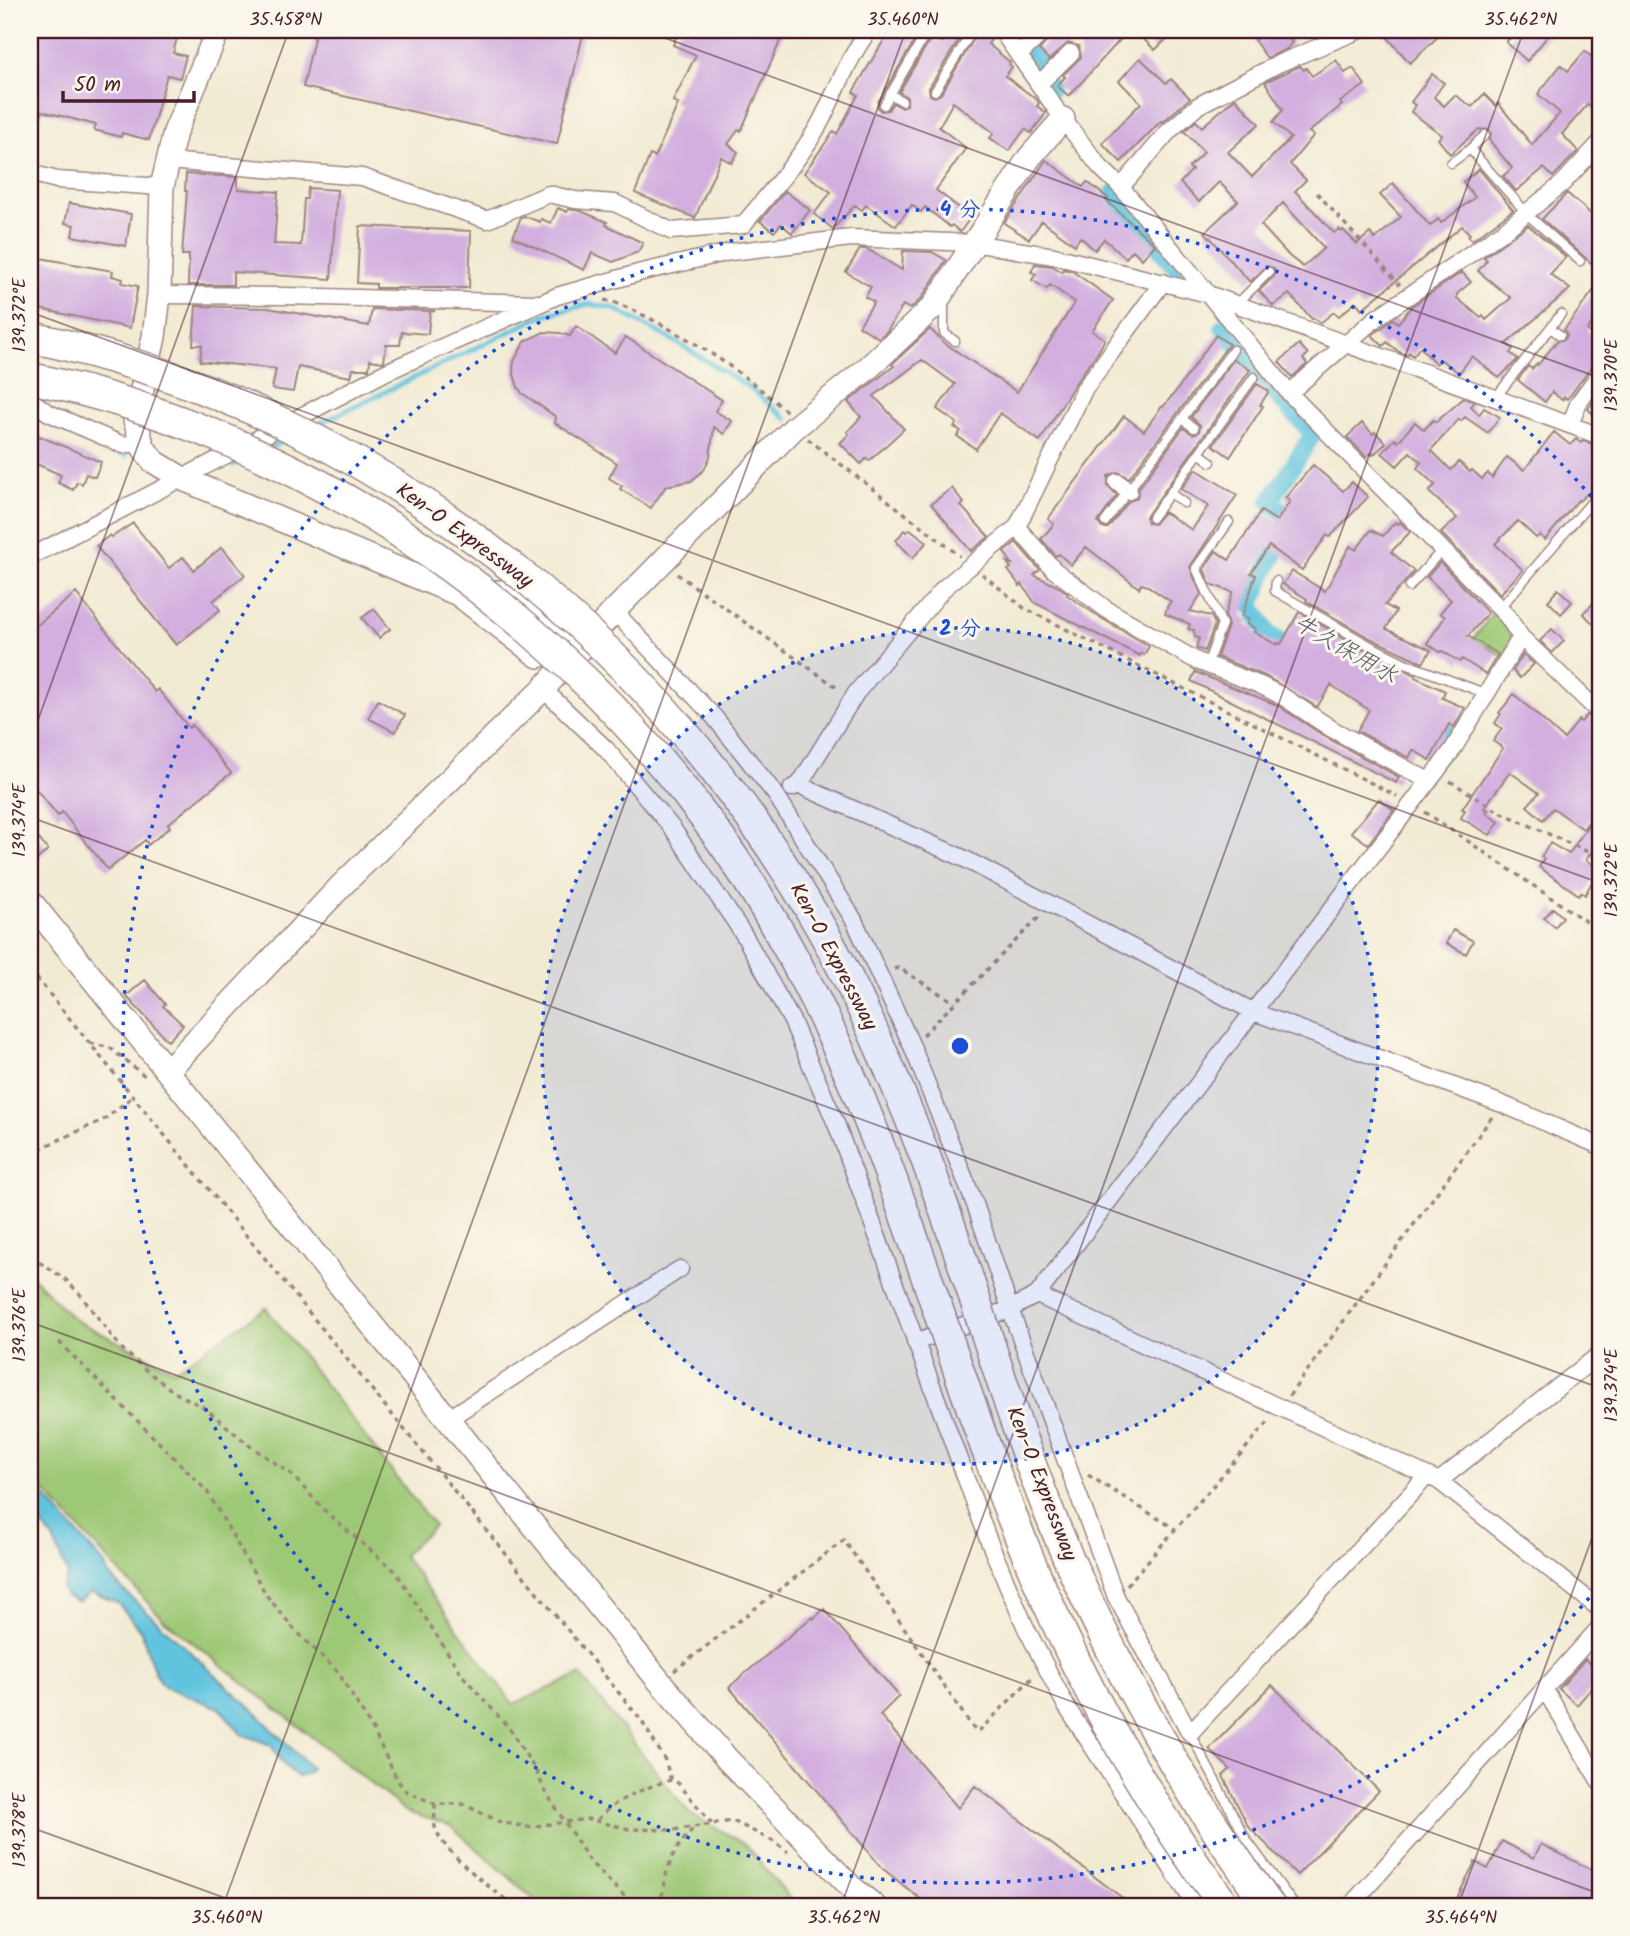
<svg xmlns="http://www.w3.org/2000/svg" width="1630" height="1936" viewBox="0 0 1630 1936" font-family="Kalam,'Klee One',sans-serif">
<rect width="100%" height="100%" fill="#fbf7ec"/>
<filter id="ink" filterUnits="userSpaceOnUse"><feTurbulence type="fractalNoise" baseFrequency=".0143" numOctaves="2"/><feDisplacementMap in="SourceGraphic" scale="14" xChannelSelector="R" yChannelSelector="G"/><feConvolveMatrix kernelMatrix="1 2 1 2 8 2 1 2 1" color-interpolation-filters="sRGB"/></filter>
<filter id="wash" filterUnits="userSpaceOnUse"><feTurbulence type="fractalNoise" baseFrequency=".00686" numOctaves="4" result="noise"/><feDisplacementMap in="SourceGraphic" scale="28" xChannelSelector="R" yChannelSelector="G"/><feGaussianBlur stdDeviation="1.57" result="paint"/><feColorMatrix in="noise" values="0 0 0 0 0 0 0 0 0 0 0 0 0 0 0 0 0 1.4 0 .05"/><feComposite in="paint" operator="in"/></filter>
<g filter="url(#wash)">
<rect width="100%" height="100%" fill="#f2ebd4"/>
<path fill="#9dc875" stroke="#747450" stroke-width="2" d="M1494,611L1505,620L1513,641L1503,656L1486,646L1481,655L1469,645Z
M30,1274L73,1319L174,1370L266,1308L434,1526L403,1555L513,1704L580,1675L689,1813L745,1844L796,1906H542L451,1826L407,1812L163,1619L39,1485L30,1471Z"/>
<path fill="#61c4df" stroke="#567285" stroke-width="2" d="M30,1470L39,1490L105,1565L108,1574L120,1587L252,1709L311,1768L308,1773L298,1777L283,1764L271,1745L241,1734L220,1708L165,1687L155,1673L141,1631L118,1603L91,1592L78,1602L66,1596L62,1588L68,1574L53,1539L30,1508Z"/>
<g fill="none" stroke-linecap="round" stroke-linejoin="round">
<path stroke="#61c4df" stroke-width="5" d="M30,416L126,456
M312,427L544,315L589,304L613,308L676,342L750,388L787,419
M268,449L290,438
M233,465L243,461"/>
<path stroke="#61c4df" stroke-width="18" d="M1011,30L1043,69L1050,91
M1114,193L1175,267
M1223,327L1273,391L1313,434L1270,502L1294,520L1264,573L1252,605L1268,634L1301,654
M1425,720L1448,731L1451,738L1439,755"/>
</g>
<g id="blocks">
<path fill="#d2afdf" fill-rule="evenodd" d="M30,30H179L173,53L186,56L180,78L167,75L149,140L122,133L121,137L94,130L96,125L42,111L34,140L30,139Z
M316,30H584L557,144L303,87Z
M679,30H785L741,131L739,129L728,144L738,152L732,163L721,157L695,218L635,193L650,155L655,157L678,104L673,101L696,55L673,45Z
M890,30H921L878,102V108L881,111L888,110L893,103L901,107L907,105V97L899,92L931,38L942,42L948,36L943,30H965L929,88L930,95L935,97L941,94L979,30H985L993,37L988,44L1010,62L1009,64L1012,67L1005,76L1036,99L1039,103L1037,106L1046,113L1031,133L1025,129L1009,151L990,138L994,133L953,102L939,127L966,148L936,190L971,217L960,232L952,225L950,227L925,207L921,212L912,205L896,226L866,205L862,210L855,205L833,229L814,214L831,192L804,173L834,131L837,134L858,95L853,92Z
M1057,30H1129L1069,96L1057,86L1065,77L1063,75L1081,57L1079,46L1068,43L1049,60L1039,50Z
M1134,30H1176L1155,50Z
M1267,30H1303L1290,40L1292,42L1287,49L1267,58L1254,40Z
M1381,30H1445L1410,63Z
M1518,30H1553L1527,61L1506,42Z
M1585,51L1600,65V115L1588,104L1562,134L1578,151L1553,177L1544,168L1516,191L1503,176L1512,168L1489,140L1491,134L1489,130L1479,129L1450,154L1438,139L1442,135L1411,112L1415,105L1411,102L1432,74L1444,83L1434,97L1444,106L1455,95L1472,107L1484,94L1496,106L1498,103L1532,145L1560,113L1538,94L1561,65L1568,71Z
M1140,58L1166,83L1171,79L1190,98L1163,122L1161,121L1121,162L1102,143L1141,103L1119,81Z
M1336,60L1345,73L1353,68L1365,85L1340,102L1342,105L1309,132L1314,135L1290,164L1306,180L1295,191L1334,233L1339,229L1341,232L1343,230L1357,244L1370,233L1375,239L1401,217L1380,195L1393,183L1430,226L1438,219L1441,223L1475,197L1463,182L1479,169L1513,210L1472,240L1468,236L1470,234L1462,226L1362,309L1356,302L1339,316L1334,312L1320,323L1314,318L1312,319L1289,294L1273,306L1259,291L1274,276V268L1267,266L1250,282L1205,232L1238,201L1219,182L1199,202L1180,183L1192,170L1189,167L1204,152L1184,131L1196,121L1202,127L1235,98L1259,124L1228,152L1252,177L1291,138L1273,122L1283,110L1265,82L1300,66L1304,70L1306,68L1312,76ZM1283,203L1324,248L1303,267L1289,256L1261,225Z
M1046,160L1083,187L1087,182L1108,198L1106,200L1155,245L1142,259L1133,250L1126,258L1104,239L1095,250L1080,237L1075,245L1042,221L1029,239L1004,223Z
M186,174L238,177V189L278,192L274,244L301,245L304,199H307L308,188L337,190L331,279L233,272V285H188L189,255H182L187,191H185Z
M785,191L810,210L792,233L781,224L774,232L760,221Z
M1567,193L1592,215L1600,206V271L1542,219Z
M69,203L131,214L126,246L72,236L74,225L65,223Z
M558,208L567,212L569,209L581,211L607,222L606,225L643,243L638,252L613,262L592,253L584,270L513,237L521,217L524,216L540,222L541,219L551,223Z
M1528,225L1566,257L1550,274L1570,289L1506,344L1513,349L1510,353L1518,359L1499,378L1472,356L1459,373L1441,360L1436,364L1420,347L1413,356L1409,352L1407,355L1399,352L1387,342L1383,346L1372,335L1393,319L1398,323L1412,306L1462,272L1471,282L1457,294V298L1481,318L1483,316L1486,320L1511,298L1478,271L1487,260L1484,257Z
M360,226L471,231L469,288H376V284L357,283Z
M860,249H867L902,270L903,251L932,252L946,260L921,299L910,309L903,305L887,331L879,338L859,326L874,302L865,297L871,287L846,272Z
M40,258L113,271L112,276L123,279L122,283L138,286L130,328L30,307Z
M1035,264L1052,266L1062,272L1064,269L1072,271L1113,300L1092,331L1105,339L1098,352L1076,382L1040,441L1000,413L976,449L957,436L961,431L954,427L957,423L937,409L955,384L922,360L874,396L904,429L869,461L867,458L861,464L840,443L849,434L847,432L861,417L848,402L894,366L892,364L930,329L943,342L1017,392L1075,302L1050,285L1047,289L1032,280L1036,274L1031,272Z
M1600,282V313L1587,330L1600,341V356L1567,399L1565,397L1562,400L1552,392L1545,402L1518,380L1528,366L1532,369L1537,363L1538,365L1557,341L1565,339L1567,335L1564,330Z
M196,306L268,308L369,326L372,309L435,311L430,312L428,334L402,332L400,345H386L384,362L370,360L369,369H353L351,377L298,367L293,392L272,389L276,369L200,361L202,345H193Z
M576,326L615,353L626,337L722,400L715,411L732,421L724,434L714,427L710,457L704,470L691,481L666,486L651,508L620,489L622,486L609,478L617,463L555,423L556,417L522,393L518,387L513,371L514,361L525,341L544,332L560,333L570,336Z
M1216,335L1229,344L1129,478L1118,472L1108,476V487L1117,495L1098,522L1102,528H1108L1129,501L1137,498L1139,488L1183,428L1193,434L1199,432L1200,425L1191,417L1234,359L1250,370L1146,517L1148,523L1154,524L1164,512L1192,530L1208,506L1181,489L1196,469L1237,495L1190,567L1201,594L1190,611L1211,616L1215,624L1205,651L1196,648L1199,638L1195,637L1194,630L1188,629L1190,624L1165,614L1168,605L1171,602L1148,586L1141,584L1139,588L1086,547L1071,565L1059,554L1056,556L1041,539L1054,524L1048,519L1124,416L1144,431L1162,406L1163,407L1177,390Z
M1299,344L1308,354L1303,359L1307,364L1292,377L1279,362Z
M1257,384L1269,391L1260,405L1263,406L1230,457L1213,445Z
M1596,397L1600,400V421L1588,409Z
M1464,398L1475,402L1471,406L1479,415L1484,408L1500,417L1488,433L1465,417L1461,421L1459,419L1431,450L1451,470L1459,462L1470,472L1472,470L1482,479L1488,473L1492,478L1507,457L1524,470L1554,432L1570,445L1576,439L1581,443L1583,441L1600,446V483L1579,501L1578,500L1545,540L1540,535L1536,538L1518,521L1495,544L1523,570L1500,594L1441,533L1457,518L1429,492L1435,485L1417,468L1421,462L1410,452L1397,466L1382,453L1395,439L1398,442L1415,422L1424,430L1433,420L1436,422Z
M1362,423L1373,434L1375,432L1386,443L1373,455L1371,453L1366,457L1347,437Z
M30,432L101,462L95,477L86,474L82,484L77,482L73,490L58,483L61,475L30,461Z
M1313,465L1343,491L1352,482L1368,497L1330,537L1327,535L1302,570L1269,546L1251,573L1256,575L1242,616L1249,620L1247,624L1256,629L1254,632L1277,645L1278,643L1281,644L1299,612L1364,650L1416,675L1415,677L1445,691L1442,698L1465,708L1454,727L1449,724L1430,760L1413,750L1409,758L1357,731L1369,710L1331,685L1317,707L1265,676L1217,657L1228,626L1225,614L1233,592L1210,584L1204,569L1216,551L1229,560L1261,511L1277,521L1290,501L1285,498Z
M952,488L964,503L961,506L989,537L971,551L931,504Z
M1395,522L1398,524L1400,522L1410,532L1391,552L1414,571L1385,605L1396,611L1386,629L1431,650L1423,663L1370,638L1306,601L1307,599L1283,584L1292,571L1325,591L1350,546L1356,550L1371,530L1383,536Z
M133,523L169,568L183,557L194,570L222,547L245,575L213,601L220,610L176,645L96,546L110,535L112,537Z
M910,529L927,542L913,558L896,541L904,530L907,532Z
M1016,542L1040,570L1034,575L1059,587L1068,593L1067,595L1101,618L1149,646L1144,655L1141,653L1140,656L1035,603L1022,584L1020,586L1008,570L1011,568L1006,561L1013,565L1004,552Z
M1440,562L1488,613L1468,636L1498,654L1486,674L1462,659L1460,662L1442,651L1440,652L1427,643L1445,617L1440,613L1451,600L1427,577Z
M1558,589L1572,602L1561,614L1548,601Z
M76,593L155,692L158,689L189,728L192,725L231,773L168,824L170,827L148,845L145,840L108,870L62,812L58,816L30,782V631Z
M1600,597V631L1583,613Z
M374,609L390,629L379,638L362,618Z
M1552,629L1564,641L1552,653L1540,641Z
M1523,654L1534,664L1520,678L1513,671Z
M1195,672L1277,705L1327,738L1399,777L1396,783L1191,681Z
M1514,694L1564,739L1579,720L1581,722L1587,715L1600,723V807L1583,829L1553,808L1543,820L1527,806L1539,793L1510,772L1484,808L1488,810L1486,813L1499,822L1490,835L1461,818L1465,810L1462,809L1503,748L1493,741L1502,729L1495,723L1501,714L1499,713Z
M378,700L405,715L395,732L368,718Z
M1379,799L1394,810L1368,844L1351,832Z
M1591,821L1600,827V838L1586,860L1599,869L1585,895L1581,892L1579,895L1539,867L1544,859L1541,857L1550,843L1569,854Z
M30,828L48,850L30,865Z
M1553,908L1563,917L1555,927L1544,918Z
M1453,930L1473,941L1466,954L1446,943Z
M145,980L165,1004L163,1006L183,1025L168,1041L126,996Z
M824,1609L899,1696L880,1715L958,1808L975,1786L1133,1906H929L882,1868L729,1687L812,1617L813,1619Z
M1585,1659L1600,1672V1678L1577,1705L1559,1689Z
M1272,1685L1379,1791L1297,1875L1248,1826L1223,1776L1230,1769L1209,1749Z
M1502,1841L1534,1858L1541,1844L1600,1874V1906H1453L1475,1862L1488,1869Z"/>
</g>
</g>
<g filter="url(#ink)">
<use href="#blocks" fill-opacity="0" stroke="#9e8580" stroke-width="2"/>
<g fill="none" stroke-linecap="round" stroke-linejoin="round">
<g stroke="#9e8580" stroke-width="11">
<path id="lane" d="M929,30L941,36
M935,91L973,30
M890,94L902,101
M884,105L928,30
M1470,149L1485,135
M1451,163L1470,149L1530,217L1580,261
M944,300V333L955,341
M1237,304L1269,272
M1550,328L1560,335
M1496,397L1561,314
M1182,419L1194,428
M1199,453L1211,462
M1170,493L1184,503
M1152,518L1254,377
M1105,522L1233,350
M1276,581L1275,591L1367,644L1407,664L1487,694
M1409,587L1442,550
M1500,608L1600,492
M1207,665L1222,624L1196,568L1229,522
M1190,1733L1246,1839L1295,1906"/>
</g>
<g stroke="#9e8580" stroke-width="19">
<path id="street" d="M1001,30L1063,119L1100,167L1121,187L1289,393L1507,616L1521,637L1600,713
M1019,55L1045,30
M1040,83L1071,53
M168,161L362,177L487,220L549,194L575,200L615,203L671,231L743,225C770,192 801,159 821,121C837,90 848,58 869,30
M30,173L57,180L162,187
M1121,187L1169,131L1199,105L1280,63L1360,30
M159,295L287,296L537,303
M1289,393L1376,318L1504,231L1563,183L1600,143
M30,400L49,413L123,445L142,442
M1570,425L1579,402L1600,374
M1117,482L1129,491
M1017,527L1054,570L1106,609L1197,661L1260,685L1282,696L1332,729L1429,781
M30,557L386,372L557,296L642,272L730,252L851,238L973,243L1054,256L1208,294L1600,436
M614,611L715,718L776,795L854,920L912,1046L976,1207L1010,1309L1116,1597L1190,1733L1427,1476
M543,689L606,749L673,829L744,935L792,1021L837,1126L988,1539L1025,1626L1066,1706L1196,1906
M799,785L963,858L1254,1012L1502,1104L1600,1146
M792,788L799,785L856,693L944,588L1017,527L1085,388L1163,282
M1037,1295L1439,1481L1600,1609
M915,1342L1010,1309L1037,1295L1436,772L1453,749L1521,637
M448,1419L680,1269
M1439,1481L1600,1354
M1545,1690L1600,1782
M1350,1906L1600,1627"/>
</g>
<g stroke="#9e8580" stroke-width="26">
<path id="secondary" d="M218,30L175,132L162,187L159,295L154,337L135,420L143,447L153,461L183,479L458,594L538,656
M496,592H500L539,614L580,650
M30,901L660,1682L728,1760L850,1886L874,1906
M167,1071L342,885L543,689L614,611L794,428L868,368L933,307L1029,158L1063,119"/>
</g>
<path stroke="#9e8580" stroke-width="3.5" stroke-dasharray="5 5" stroke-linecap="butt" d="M1317,193L1400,285
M604,300C620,303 634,311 649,318C700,344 744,373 787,412
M808,439L960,556
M677,574L839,689
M982,574L1024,608L1397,796
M1450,781L1496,810L1586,851L1600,861
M1425,812L1600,931
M894,969L899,968L955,1003
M30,970L641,1720L665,1760L671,1780
M923,1035L1040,916
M90,1043L110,1048L145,1076
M30,1153L105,1119L132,1097
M30,1258L44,1265L65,1279L79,1293L121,1348L146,1370L174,1392L205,1408L250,1446L290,1473L329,1515L396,1572L462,1675L509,1728L536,1771L544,1789L590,1862L634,1906
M59,1342L207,1491L267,1596L294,1629L338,1672L373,1730L398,1781L406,1791L435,1804H463L500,1822L528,1827L588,1819L629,1829L672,1830L733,1821L771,1840L788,1852
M1289,1396L1492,1117
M1088,1475L1175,1529
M1127,1585L1271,1419
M674,1671L844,1540L973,1728L978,1732L1034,1676
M435,1804C435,1811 434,1820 435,1827C442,1852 493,1890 514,1906
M598,1820C609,1802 651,1785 671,1780L678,1783L712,1824
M660,1906L667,1871L675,1851L694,1827"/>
<use href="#lane" stroke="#fff" stroke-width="8"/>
<use href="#street" stroke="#fff" stroke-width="16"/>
<use href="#secondary" stroke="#fff" stroke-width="23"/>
<g stroke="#9e8580" stroke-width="33" stroke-linecap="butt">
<path id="highway-bridge" d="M30,337C399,415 717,684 871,1027C897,1084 921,1143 942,1203C979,1305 1008,1410 1049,1512C1105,1653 1180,1783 1269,1906
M30,378C309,436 564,615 726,847C786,934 833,1030 872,1128C924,1257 962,1392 1014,1522C1067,1658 1137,1789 1225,1906"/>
</g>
<use href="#highway-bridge" stroke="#fff" stroke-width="30"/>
</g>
</g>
<path fill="none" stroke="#4a1f2b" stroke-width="2" stroke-opacity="0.45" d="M643,30L1600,378M30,312L1600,883M30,742L289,30M30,817L1600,1388M30,1322L1600,1894M30,1827L247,1906M223,1906L906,30M841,1906L1524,30M1458,1906L1600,1516"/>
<circle cx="960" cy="1046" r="418" fill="#1d4ed8" fill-opacity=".12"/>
<g fill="none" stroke="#1d4ed8" stroke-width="3.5" stroke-dasharray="3.5 7">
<circle cx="960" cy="1046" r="418"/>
<path d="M1596 1590A837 837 0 1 1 1596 502"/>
</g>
<g text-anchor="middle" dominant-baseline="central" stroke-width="6" stroke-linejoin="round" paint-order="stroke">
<g font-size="21" fill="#4a1f2b" stroke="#fbf7ec">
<text transform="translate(464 536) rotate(36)">Ken-O Expressway</text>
<text transform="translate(833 957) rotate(62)">Ken-O Expressway</text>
<text transform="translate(1041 1484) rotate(69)">Ken-O Expressway</text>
</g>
<g font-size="23" font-style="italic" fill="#52596a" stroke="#fbf7ec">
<text transform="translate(1345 650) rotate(30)">牛久保用水</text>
</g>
</g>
<circle cx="960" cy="1046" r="10" fill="#1d4ed8" stroke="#fbf7ec" stroke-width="3.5"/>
<g font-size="21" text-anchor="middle" font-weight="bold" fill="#1d4ed8" stroke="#fbf7ec" stroke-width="6" stroke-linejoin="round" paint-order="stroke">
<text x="960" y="216">4 分</text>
<text x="960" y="635">2 分</text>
</g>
<rect width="1630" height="1936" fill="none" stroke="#fbf7ec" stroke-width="77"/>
<path d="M63 91v10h131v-10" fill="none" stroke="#4a1f2b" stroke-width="3.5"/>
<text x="74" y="91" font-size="21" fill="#4a1f2b" stroke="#fbf7ec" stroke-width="5" paint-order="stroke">50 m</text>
<rect x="38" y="38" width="1554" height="1860" fill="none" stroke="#4a1f2b" stroke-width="2.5"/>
<g font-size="18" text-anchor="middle" fill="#4a1f2b">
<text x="286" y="25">35.458°N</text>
<text x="903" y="25">35.460°N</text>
<text x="1521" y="25">35.462°N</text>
<text transform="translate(19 315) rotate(-90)" y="6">139.372°E</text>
<text transform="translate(1611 375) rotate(-90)" y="6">139.370°E</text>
<text transform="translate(19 820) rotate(-90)" y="6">139.374°E</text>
<text transform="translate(1611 880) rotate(-90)" y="6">139.372°E</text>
<text transform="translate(19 1325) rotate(-90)" y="6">139.376°E</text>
<text transform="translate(1611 1385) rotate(-90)" y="6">139.374°E</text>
<text transform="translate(19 1830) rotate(-90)" y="6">139.378°E</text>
<text x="227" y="1923">35.460°N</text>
<text x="844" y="1923">35.462°N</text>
<text x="1461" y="1923">35.464°N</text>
</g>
</svg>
